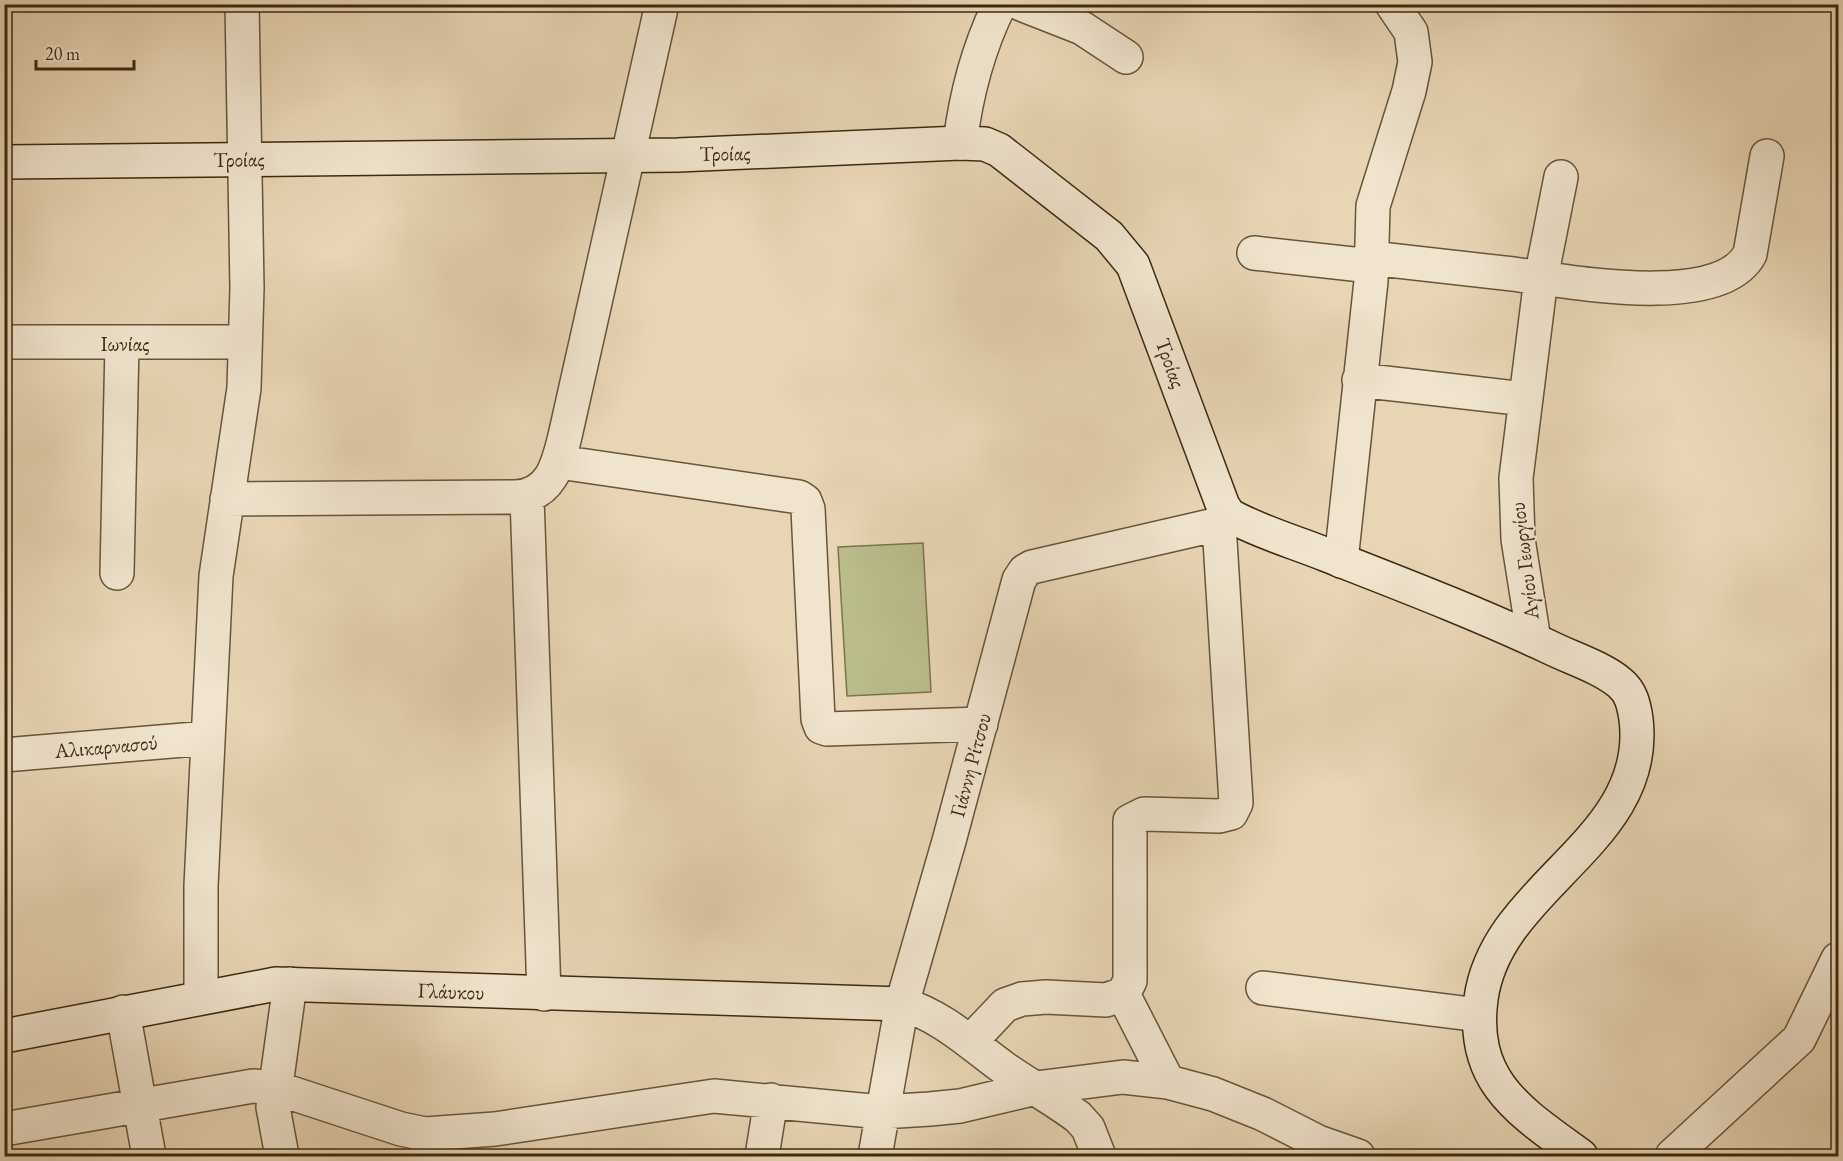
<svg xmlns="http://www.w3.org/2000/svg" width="1843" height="1161" viewBox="0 0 1843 1161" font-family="'EB Garamond',serif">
<rect width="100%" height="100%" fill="#e8d5b4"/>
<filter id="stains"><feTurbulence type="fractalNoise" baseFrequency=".00333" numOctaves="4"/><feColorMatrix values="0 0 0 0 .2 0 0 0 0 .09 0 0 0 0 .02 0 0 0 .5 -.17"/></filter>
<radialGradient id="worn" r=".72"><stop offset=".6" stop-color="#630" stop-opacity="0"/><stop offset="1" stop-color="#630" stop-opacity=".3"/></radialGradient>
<path fill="#babc8a" stroke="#7b734e" stroke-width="1.5" d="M923,543L931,692L847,696L838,547Z"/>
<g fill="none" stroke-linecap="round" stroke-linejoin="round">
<g stroke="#67553a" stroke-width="36">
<path id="street" d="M1021,4L1082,28L1126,57
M960,143C966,95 978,48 1000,4
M1254,253L1371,266
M1371,258C1419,263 1466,269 1513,274C1567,281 1719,311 1750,254L1767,156
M4,342H245
M1359,380L1526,399
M559,462L799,497L805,501L808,509L818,719L821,727L827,729L981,724
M527,497L544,994
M227,499L516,497C551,495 558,465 565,436L662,4
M1341,561L1371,281L1373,206L1409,91L1415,62L1411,32L1392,4
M117,573L122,344
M1534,640L1518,539L1516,478L1541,278L1561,177
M4,755L208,738
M1263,988L1479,1015
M1123,994L1168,1082
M201,997V886L216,576L244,388L247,288L242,4
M902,1004C942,1016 971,1044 1004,1068C1028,1085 1054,1099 1078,1117L1088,1128L1099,1156
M123,1012L149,1156
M971,1041L1005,1005L1022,999L1046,997L1106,1000L1123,994L1130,981V821L1144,814L1219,816L1231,813L1236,803L1219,524L1229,515
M4,1129L253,1086L276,1088L401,1129L425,1134L495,1129L714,1096L882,1112L930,1109L960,1106L1036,1088L1123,1077L1168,1082L1213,1094L1263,1114L1318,1142L1358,1156
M282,1156L273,1107L290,984
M762,1156L771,1100
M875,1156L902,1004L949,841L1019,580L1025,571L1032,567L1219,524
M1672,1156L1799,1039L1838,959"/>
</g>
<g stroke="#3c2a11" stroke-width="36">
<path id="secondary" d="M4,162L678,155L960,143L985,144L999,150L1109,236L1133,265L1223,506L1229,515C1259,532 1295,542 1327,555C1401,584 1477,613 1549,647C1571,658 1601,667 1620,683C1631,692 1634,705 1636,719C1651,842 1496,885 1481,999C1470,1083 1521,1112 1581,1156
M4,1036L276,984L902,1004"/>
</g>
<use href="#street" stroke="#f0e4ce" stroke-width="33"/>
<use href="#secondary" stroke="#f0e4ce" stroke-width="33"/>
</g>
<g text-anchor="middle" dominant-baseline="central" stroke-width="4.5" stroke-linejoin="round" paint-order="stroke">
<g font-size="21" fill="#3c2a11" stroke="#f0e4ce">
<text transform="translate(725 153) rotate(-1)">Τροίας</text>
<text transform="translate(239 159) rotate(-1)">Τροίας</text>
<text x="125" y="343">Ιωνίας</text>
<text transform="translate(1171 363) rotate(70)">Τροίας</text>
<text transform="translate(1524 561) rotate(-97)">Αγίου Γεωργίου</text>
<text transform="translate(106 746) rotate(-5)">Αλικαρνασού</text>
<text transform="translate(970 765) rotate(-75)">Γιάννη Ρίτσου</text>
<text transform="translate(451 991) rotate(2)">Γλάυκου</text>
</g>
</g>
<rect width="1843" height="1161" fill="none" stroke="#e8d5b4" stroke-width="24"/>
<rect x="6" y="6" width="1831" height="1149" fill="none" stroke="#3c2a11" stroke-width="3"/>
<rect x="12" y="12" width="1819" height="1137" fill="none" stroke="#3c2a11" stroke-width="1.5"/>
<path d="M36 60v9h98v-9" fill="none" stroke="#3c2a11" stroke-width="3"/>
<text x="45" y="60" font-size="18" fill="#3c2a11" stroke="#f0e4ce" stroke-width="4.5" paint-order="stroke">20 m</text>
<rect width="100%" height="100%" filter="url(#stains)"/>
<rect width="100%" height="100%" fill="url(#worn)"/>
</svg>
